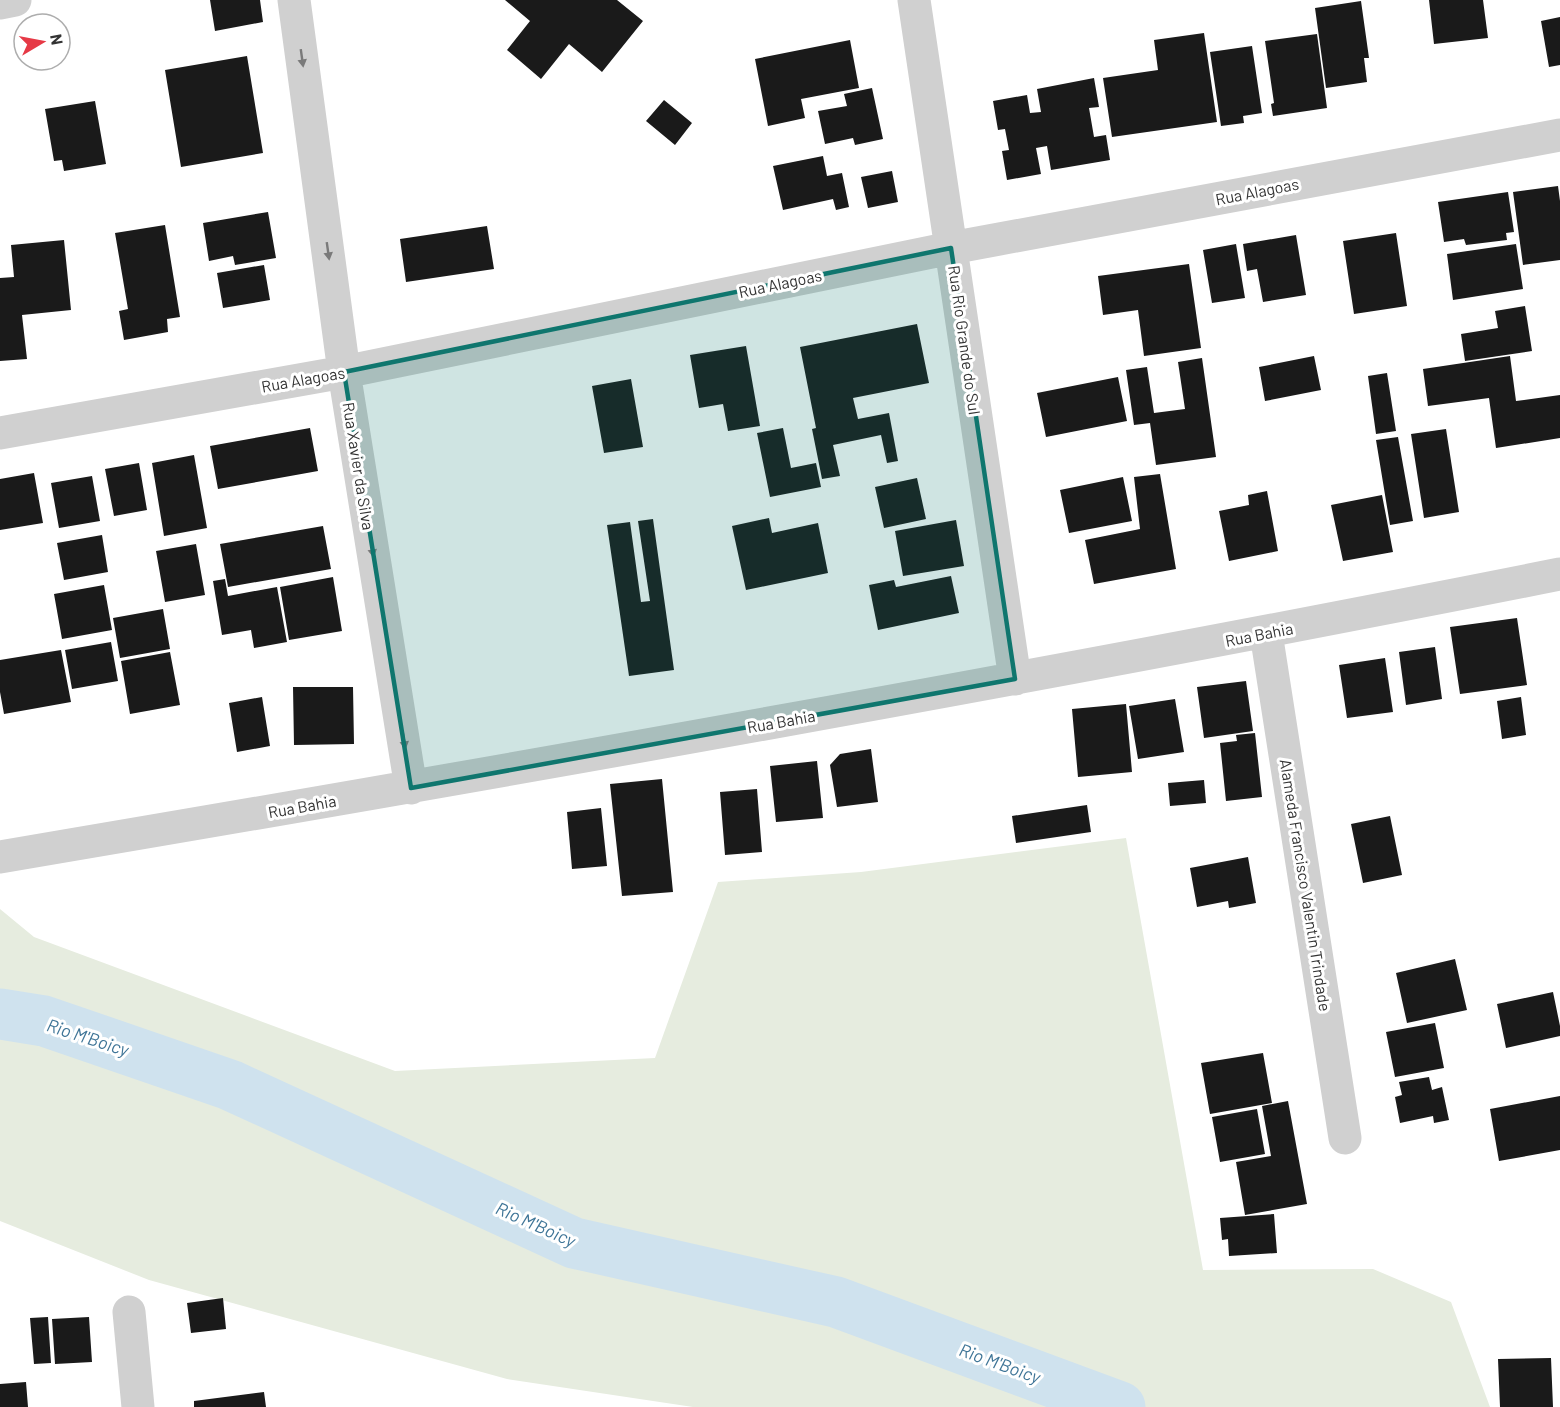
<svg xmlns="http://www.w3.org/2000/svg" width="1560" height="1407" viewBox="0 0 1560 1407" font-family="Barlow,sans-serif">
<rect width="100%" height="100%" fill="#fff"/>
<path fill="#e6ecdf" d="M1126,838L1203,1270L1373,1269L1451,1302L1490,1407H693L507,1379L149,1280L0,1221V909L34,937L395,1071L655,1058L718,882L861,872Z"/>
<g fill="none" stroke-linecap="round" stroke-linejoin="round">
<path stroke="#cfe2ee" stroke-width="51" d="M0,1014L44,1021L230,1085L574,1243L836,1302L1120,1407"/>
</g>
<path fill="#1a1a1a" d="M210,0H260L263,22L215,31Z
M505,0H617L643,21L602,72L569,44L541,79L507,50L530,21Z
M1429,0H1483L1488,38L1434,44Z
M1361,1L1369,58H1364L1367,82L1326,88L1315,8Z
M1560,17V65L1549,67L1541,21Z
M1204,33L1217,122L1112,137L1103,78L1158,70L1154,40Z
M1317,34L1327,108L1273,116L1271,104L1274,103L1265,41Z
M850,40L859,88L801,99L805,118L768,126L755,59Z
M1252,46L1262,113L1243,116L1244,123L1221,126L1210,52Z
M247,56L263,153L181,167L165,70Z
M1094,78L1099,107L1089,108L1094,137L1106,135L1110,160L1051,170L1047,146L1036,148L1041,174L1007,180L1002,151L1009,150L1005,129L998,130L993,101L1027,95L1030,113L1041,112L1037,89Z
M872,88L883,139L855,145L853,138L825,144L818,111L847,106L844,94Z
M664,100L692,123L675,145L646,121Z
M95,101L106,164L64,171L62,160L54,161L45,109Z
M823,156L827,176L842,173L849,207L836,210L833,199L783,210L773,166Z
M892,171L898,202L868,208L861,177Z
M1558,186L1560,201V260L1523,265L1513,192Z
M1508,192L1514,232L1506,233L1507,240L1466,245L1464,239L1444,242L1438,202Z
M268,212L276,258L235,265L233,256L209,261L203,223Z
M165,225L180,317L167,319L168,332L124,340L119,311L128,309L115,233Z
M487,226L494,269L406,282L400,239Z
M1396,233L1407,306L1354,314L1343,241Z
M1296,235L1306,295L1263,302L1257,269L1247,271L1243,244Z
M64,240L71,310L22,315L27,359L0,361V278L14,277L11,245Z
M1236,244L1245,298L1212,303L1203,250Z
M1516,244L1523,289L1453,300L1447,254Z
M1189,264L1201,348L1144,356L1138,310L1103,315L1098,276Z
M264,265L270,300L223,308L217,273Z
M1525,306L1532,351L1465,361L1461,334L1498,328L1495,311Z
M917,324L929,383L853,398L858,419L889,413L898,461L887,463L881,435L833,445L840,476L822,479L812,429L816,428L800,347Z
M746,346L760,426L728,431L723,404L699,408L690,355Z
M1314,356L1321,390L1265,401L1259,367Z
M1510,356L1516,401L1560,395V438L1496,448L1489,398L1428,406L1423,369Z
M1202,358L1216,457L1156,465L1150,423L1134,425L1126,370L1147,367L1154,413L1185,409L1178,362Z
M1387,373L1396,431L1376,434L1368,376Z
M1118,377L1127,421L1046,437L1037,393Z
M631,379L643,447L604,453L592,386Z
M310,428L318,471L218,489L210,446Z
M783,428L791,468L816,463L821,487L770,497L757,433Z
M1446,429L1459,512L1424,518L1411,434Z
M1398,437L1413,521L1390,525L1376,440Z
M194,455L207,528L164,536L152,463Z
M139,463L147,510L114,516L105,469Z
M34,473L43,523L0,530V479Z
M1160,474L1176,569L1094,584L1085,540L1140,529L1134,477Z
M92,476L100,521L59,528L51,483Z
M1123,477L1132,521L1069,533L1060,490Z
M917,478L926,519L884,528L875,487Z
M1267,491L1278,551L1229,561L1219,511L1249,505L1248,495Z
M1382,495L1393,552L1343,561L1331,505Z
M769,518L772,533L818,523L828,573L746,590L732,526Z
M653,519L674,670L629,676L607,525L630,522L641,602L650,601L638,521Z
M956,520L964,566L903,576L895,531Z
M323,526L331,569L228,587L220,544Z
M102,535L108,572L64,580L57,543Z
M196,544L205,595L165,602L156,551Z
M951,576L959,613L878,630L869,585L894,580L896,587Z
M333,577L342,631L289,640L280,587Z
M225,579L228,596L277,587L287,642L254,648L251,630L222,635L213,581Z
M104,585L112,630L62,639L54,594Z
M163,609L170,649L120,658L113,618Z
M1517,618L1527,685L1460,694L1450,627Z
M111,642L118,681L72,689L65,650Z
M1435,647L1442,699L1406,705L1399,652Z
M61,650L71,702L4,714L0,692V660Z
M170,652L180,705L130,714L121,661Z
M1385,658L1393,712L1347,718L1339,665Z
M1246,681L1253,731L1204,738L1197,687Z
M293,687H353L354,744L294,745Z
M262,697L270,746L237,752L229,703Z
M1521,697L1526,735L1502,739L1497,701Z
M1175,699L1184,752L1138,759L1129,706Z
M1126,704L1132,772L1078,777L1072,709Z
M1255,733L1262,797L1226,801L1220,743L1237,741L1236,735Z
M871,749L878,802L837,807L830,765L840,754Z
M817,761L823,818L776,822L770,766Z
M662,779L673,892L622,896L610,784Z
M1204,780L1206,803L1170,806L1168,783Z
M757,789L762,852L725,855L720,792Z
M1087,805L1091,832L1016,843L1012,816Z
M601,808L607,866L572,869L567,812Z
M1390,816L1402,875L1363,883L1351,824Z
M1248,857L1256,903L1229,908L1228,901L1197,907L1190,868Z
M1455,959L1467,1010L1407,1023L1396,973Z
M1553,992L1560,1026V1036L1506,1048L1497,1004Z
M1435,1023L1444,1068L1395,1077L1386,1032Z
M1263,1053L1272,1103L1210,1114L1201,1063Z
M1429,1077L1432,1090L1442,1087L1449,1120L1434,1123L1433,1116L1400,1123L1395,1097L1402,1095L1399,1082Z
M1560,1096V1150L1499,1161L1490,1109Z
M1288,1101L1307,1204L1245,1215L1236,1162L1271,1156L1262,1106Z
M1257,1109L1265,1154L1220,1162L1212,1117Z
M1274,1214L1277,1253L1229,1256L1228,1239L1222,1240L1220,1218Z
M223,1298L226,1329L191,1333L187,1303Z
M48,1317L51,1363L34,1364L30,1318Z
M89,1317L92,1362L55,1364L52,1319Z
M1551,1358L1553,1407H1500L1498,1359Z
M26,1382L28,1407H0V1384Z
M264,1392L266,1407H194V1401Z"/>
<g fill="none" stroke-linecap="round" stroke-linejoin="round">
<path stroke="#d0d0d0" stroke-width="33" d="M294,0L344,372L411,788
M914,0L1015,679
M0,3L15,0
M0,433L344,372L951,248L1560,135
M1266,633L1345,1138
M0,857C521,769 1042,677 1560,574
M129,1312L138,1407"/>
</g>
<defs><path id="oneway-solid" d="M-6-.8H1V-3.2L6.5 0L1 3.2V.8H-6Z" transform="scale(1.5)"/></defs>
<g fill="#7a7a7a">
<use href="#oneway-solid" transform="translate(302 58) rotate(82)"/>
<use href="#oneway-solid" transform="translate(328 251) rotate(82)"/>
<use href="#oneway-solid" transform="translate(372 548) rotate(81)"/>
<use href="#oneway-solid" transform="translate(404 740) rotate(81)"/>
</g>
<path fill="#0f766e" fill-opacity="0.2" stroke="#0f766e" stroke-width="4.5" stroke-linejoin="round" d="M951,248L1015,679L411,788L344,372Z"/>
<g text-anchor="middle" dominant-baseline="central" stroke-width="6" stroke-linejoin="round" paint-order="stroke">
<g font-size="16" fill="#333" stroke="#fff">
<text transform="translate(1257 191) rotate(-11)">Rua Alagoas</text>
<text transform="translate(780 283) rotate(-12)">Rua Alagoas</text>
<text transform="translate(965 340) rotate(82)">Rua Rio Grande do Sul</text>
<text transform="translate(303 379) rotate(-10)">Rua Alagoas</text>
<text transform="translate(359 466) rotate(81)">Rua Xavier da Silva</text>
<text transform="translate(1259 634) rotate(-11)">Rua Bahia</text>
<text transform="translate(781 721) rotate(-10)">Rua Bahia</text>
<text transform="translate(302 806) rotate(-10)">Rua Bahia</text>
<text transform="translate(1306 885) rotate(81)">Alameda Francisco Valentin Trindade</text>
</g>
<g font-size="18" font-style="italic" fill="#3f7597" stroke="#fff">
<text transform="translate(88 1037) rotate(18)">Rio M'Boicy</text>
<text transform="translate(536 1224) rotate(24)">Rio M'Boicy</text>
<text transform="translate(1000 1363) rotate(20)">Rio M'Boicy</text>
</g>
</g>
<g transform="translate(42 42) rotate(80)"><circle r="28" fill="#ffffff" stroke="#adadad" stroke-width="1.5"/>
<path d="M0-4.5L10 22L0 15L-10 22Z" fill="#e63946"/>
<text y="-9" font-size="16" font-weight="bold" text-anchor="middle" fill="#333333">N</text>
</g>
</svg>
